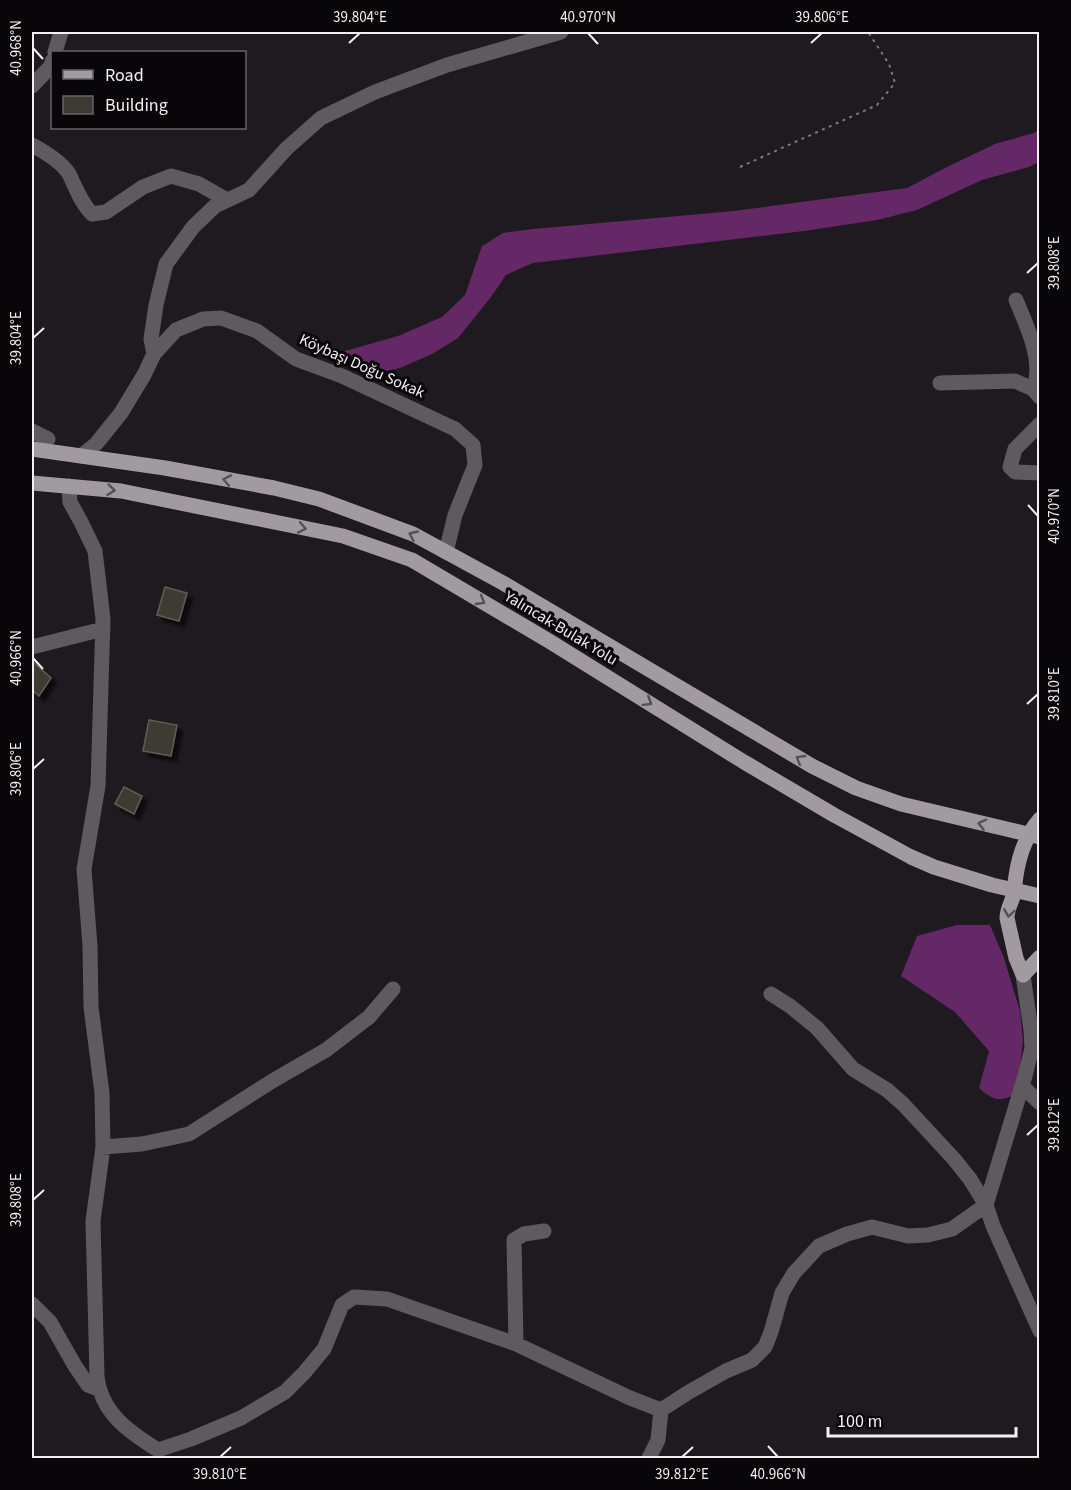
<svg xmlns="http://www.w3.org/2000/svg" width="1071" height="1490" viewBox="0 0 1071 1490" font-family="'Source Sans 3',sans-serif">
<defs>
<filter id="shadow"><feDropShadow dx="5.5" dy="5.5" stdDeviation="1.5" flood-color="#0009"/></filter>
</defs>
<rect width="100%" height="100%" fill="#1f1a1f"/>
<path fill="#632865" d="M1039,129V162L1029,167L982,180L917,210L877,220L804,231L533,263L506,275L491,297L458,338L432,354L400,368L377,373L350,362L345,351L398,336L442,317L465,295L482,246L503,233L533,229L734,211L907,188L947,167L995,144L1034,133Z
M957,925H990L1004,958L1020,1011L1023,1040L1017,1094C999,1102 994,1101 979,1088L989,1051L955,1012L901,976L917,936Z"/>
<path fill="#3c3a32" stroke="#5f5d55" stroke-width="1.5" filter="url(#shadow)" d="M165,587L187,593L179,621L157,615Z
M32,661L51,678L39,696L32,690Z
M149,720L177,725L171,756L143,751Z
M124,787L142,796L134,814L115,804Z"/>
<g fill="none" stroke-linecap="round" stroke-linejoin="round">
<path stroke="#7d787d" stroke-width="2" stroke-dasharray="3 4.5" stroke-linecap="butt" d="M740,167L877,105L895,83L889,64L868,32"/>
<path stroke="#5e5b5e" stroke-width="15" d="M55,52L61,32
M32,86L52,65V61
M32,145C42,150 63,163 69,174C76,188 81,203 92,214L106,212L143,187L171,176L199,184L227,200
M1016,300C1026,325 1045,362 1033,389
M154,354L151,339L156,305L166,264L193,227L215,206L249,190L287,148L321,118L375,92L447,65L561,32
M940,383L1015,381L1033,389L1040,397
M1040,424L1015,449L1010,467L1015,472L1040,473
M32,431L48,439
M81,456L96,444L121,413L144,375L154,354L176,330L203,319L221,318L257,331L296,359L342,376L455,429L473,445L475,465L455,515L446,552
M69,486L70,502L81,522L95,551L103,619L98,786L84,869L90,946L91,1007L102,1093L103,1147L93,1221L97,1376C101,1413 129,1432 158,1450L191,1439L241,1418L285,1392L304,1373L324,1349L342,1305L354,1297L387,1299L516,1344L630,1398L661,1410L689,1392L726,1371L752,1360L765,1347L771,1332L782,1293L794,1273L819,1246L847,1234L872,1227L908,1236L928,1235L952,1229L986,1205L1025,1076L1032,1048L1031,1030L1023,975
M32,647L103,629
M771,994L790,1006L817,1028L853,1069L887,1090L903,1104L954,1159L970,1179L986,1205L993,1226L1040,1331
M1022,1086L1040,1103
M103,1147L142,1144L189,1134L274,1080L326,1050L369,1017L393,989
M32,1304L50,1322L75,1366L88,1385L98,1389
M516,1344L514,1240L524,1234L544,1231
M649,1458L658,1440L661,1410"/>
<path stroke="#a19ba1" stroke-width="15" d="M32,449L165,468L274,488L319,499L413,534L503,583L812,766L856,788L901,804L1040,837
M32,483L121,491L343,536L412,560L549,641L744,762L834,815L911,857L934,867L992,885L1040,896
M1040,819C1026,835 1019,855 1016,876C1015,881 1015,886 1015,890C1013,900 1007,908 1007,918L1016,958L1023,975L1040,957"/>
</g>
<defs><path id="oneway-chevron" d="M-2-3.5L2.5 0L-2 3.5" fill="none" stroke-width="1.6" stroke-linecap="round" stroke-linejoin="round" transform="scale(1.5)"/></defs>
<g stroke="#545054">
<use href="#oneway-chevron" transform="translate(227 480) rotate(-169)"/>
<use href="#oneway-chevron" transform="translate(111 490) rotate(6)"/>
<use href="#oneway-chevron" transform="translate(302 528) rotate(11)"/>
<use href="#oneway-chevron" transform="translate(413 535) rotate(-155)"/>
<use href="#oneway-chevron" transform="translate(481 601) rotate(30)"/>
<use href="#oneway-chevron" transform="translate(648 702) rotate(32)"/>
<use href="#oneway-chevron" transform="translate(800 759) rotate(-149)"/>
<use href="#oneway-chevron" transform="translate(982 824) rotate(-166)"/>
<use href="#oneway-chevron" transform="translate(1009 913) rotate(98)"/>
</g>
<path fill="none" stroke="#f2eef2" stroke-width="2" d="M588,33L598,44M349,43L360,33M811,43L822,33M33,48L43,59M1027,273L1038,263M33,338L44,328M1028,505L1038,516M33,658L43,669M1027,704L1038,694M33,769L44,759M1027,1135L1038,1125M33,1200L44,1190M768,1446L778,1457M220,1457L231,1447M682,1457L693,1447"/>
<g text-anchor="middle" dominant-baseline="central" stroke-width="6" stroke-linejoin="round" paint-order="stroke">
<g font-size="16" fill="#f2eef2" stroke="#080608">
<text transform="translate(362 366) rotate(24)">Köybaşı Doğu Sokak</text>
<text transform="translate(561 628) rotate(31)">Yalıncak-Bulak Yolu</text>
</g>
</g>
<rect width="1071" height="1490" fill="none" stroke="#080608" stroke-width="66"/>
<rect x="51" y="51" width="195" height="78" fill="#080608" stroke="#666366" stroke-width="1.5"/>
<rect x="63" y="70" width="30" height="9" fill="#a19ba1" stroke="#666366" stroke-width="1.5"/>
<text x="105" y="81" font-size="18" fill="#f2eef2">Road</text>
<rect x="63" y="96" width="30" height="18" fill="#3c3a32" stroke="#666366" stroke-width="1.5"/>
<text x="105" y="111" font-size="18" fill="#f2eef2">Building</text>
<path d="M828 1427v9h188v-9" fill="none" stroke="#f2eef2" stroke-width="3"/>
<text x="837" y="1427" font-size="18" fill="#f2eef2" stroke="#080608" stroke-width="4.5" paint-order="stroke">100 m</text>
<rect x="33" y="33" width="1005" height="1424" fill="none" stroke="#f2eef2" stroke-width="2"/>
<g font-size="15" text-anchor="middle" fill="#f2eef2">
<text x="360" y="22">39.804°E</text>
<text x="588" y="22">40.970°N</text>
<text x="822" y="22">39.806°E</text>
<text transform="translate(16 48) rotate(-90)" y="5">40.968°N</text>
<text transform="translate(1054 263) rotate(-90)" y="5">39.808°E</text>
<text transform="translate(16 338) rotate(-90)" y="5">39.804°E</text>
<text transform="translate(1054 516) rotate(-90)" y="5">40.970°N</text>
<text transform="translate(16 658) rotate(-90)" y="5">40.966°N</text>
<text transform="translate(1054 694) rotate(-90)" y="5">39.810°E</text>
<text transform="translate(16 769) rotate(-90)" y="5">39.806°E</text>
<text transform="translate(1054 1125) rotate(-90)" y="5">39.812°E</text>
<text transform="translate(16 1200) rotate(-90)" y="5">39.808°E</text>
<text x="220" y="1479">39.810°E</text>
<text x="682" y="1479">39.812°E</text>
<text x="778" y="1479">40.966°N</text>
</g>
</svg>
